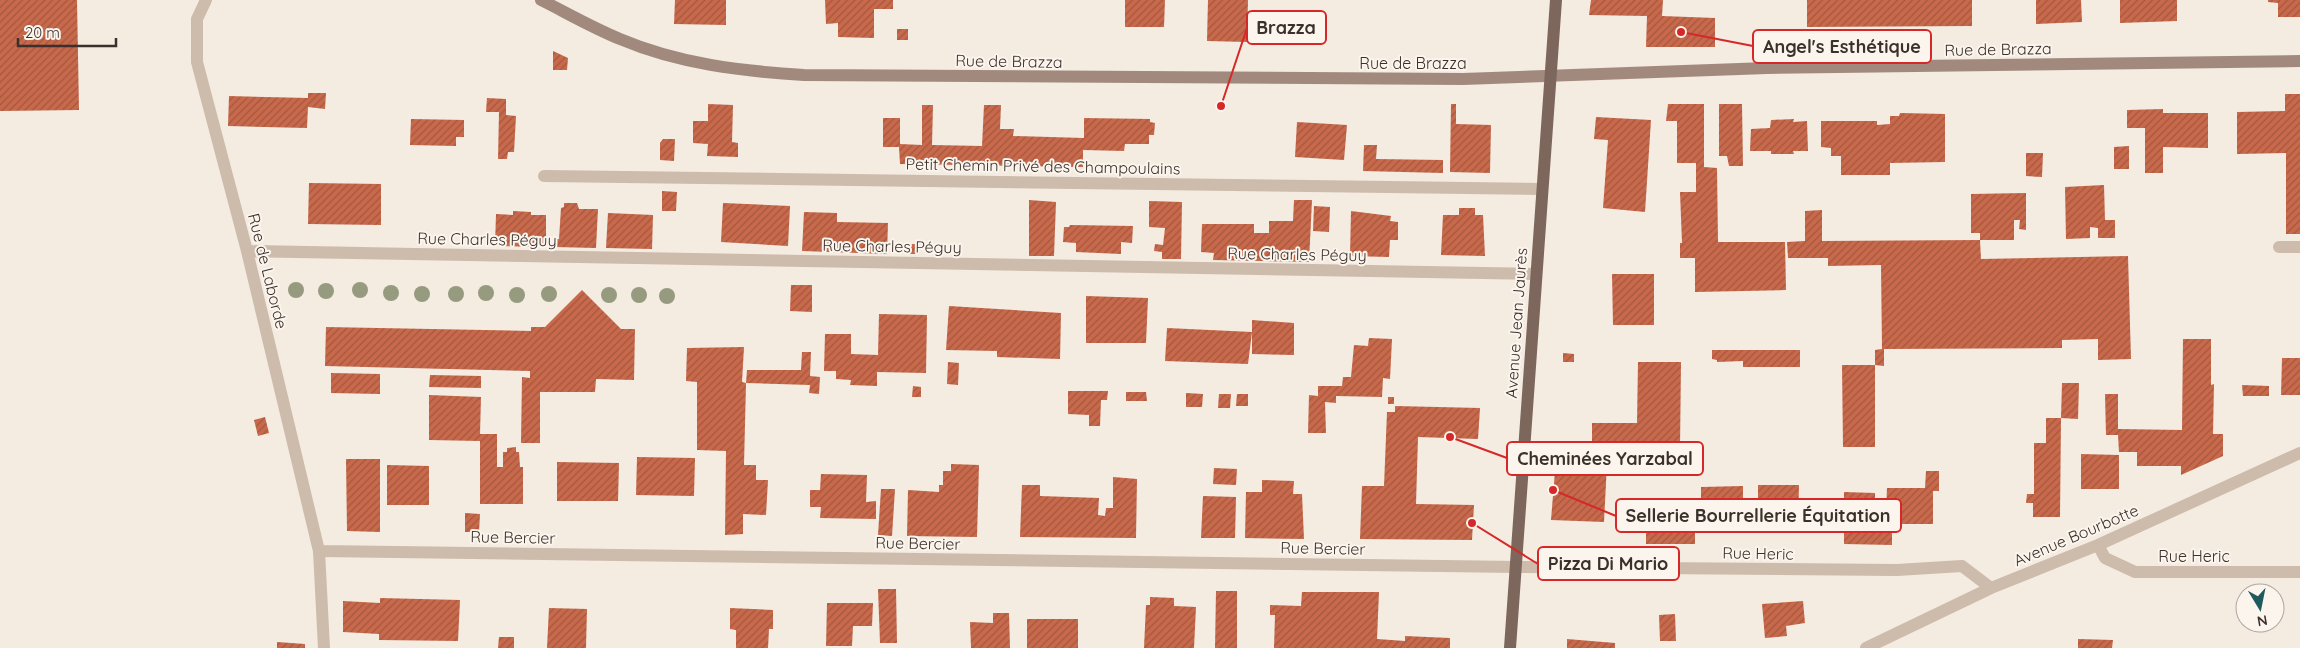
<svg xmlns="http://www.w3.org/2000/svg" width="2300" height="648" viewBox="0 0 2300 648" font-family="Quicksand,sans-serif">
<defs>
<pattern id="building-hatch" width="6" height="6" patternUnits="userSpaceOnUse" patternTransform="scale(1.25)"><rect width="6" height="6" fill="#c8694b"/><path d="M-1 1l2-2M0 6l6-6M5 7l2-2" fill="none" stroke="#a4573f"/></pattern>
</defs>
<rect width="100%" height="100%" fill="#f4ebe1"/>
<path fill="url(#building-hatch)" d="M0,0H77L79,110L0,111Z
M675,0H726V25L674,24Z
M825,0H893V9H874V38L838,37V23L826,24Z
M1125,0H1165L1164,27H1125Z
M1208,0H1248L1247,42L1207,41Z
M1591,0H1663L1662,16L1715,18V47H1646L1647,16L1589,15Z
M1807,0H1972V26L1807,27Z
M2036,0H2081L2082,22L2036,24Z
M2120,0H2177V21L2120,23Z
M2268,0H2300V17H2278V3L2268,2Z
M897,29H908V40H897Z
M553,51L568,58L567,70H553Z
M308,93H326L325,109L308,107L307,128L228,126L229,96L308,98Z
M2285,94H2300V234H2286V153L2237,154V112L2285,111Z
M487,98L506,99V115L516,116L514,152H508L507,159H498L499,112H486Z
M708,104L733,105L732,142L738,143V157L707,156L708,144L693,143V121H708Z
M1451,104H1456V124L1491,125L1490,173L1450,172Z
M1668,104H1704V167L1717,168L1718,242H1785L1786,290L1695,292V258H1680V243H1682L1680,192H1696V163H1677V121H1666Z
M1719,104H1742L1743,166H1729L1727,156H1719Z
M922,105H933L932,145L982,146L984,105H1001L1000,129H1014L1013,136L1084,138V118L1150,119V122L1155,123L1154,135H1149V144H1125L1124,151L1083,150V167L900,164L899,147H883V118H900V144L922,145Z
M2163,109V113H2208V148L2163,147V173H2145V128H2127V110Z
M1900,113L1945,114V162L1890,163V175H1841V156H1831V148L1821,147V121H1877V125L1890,124V116H1899Z
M1596,117L1651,120L1645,212L1603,208L1608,140L1594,139Z
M411,119L464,120V137H456V146L410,145Z
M1794,119L1793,122L1807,121L1808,151H1793L1794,154H1771V151H1750L1751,129L1770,128L1771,120Z
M1297,122L1347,125L1344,160L1295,157Z
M663,139H675L674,161L660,160V143Z
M1364,145H1377L1376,159L1443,160V173L1363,171Z
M2129,146V169H2114V147Z
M2026,153H2043L2042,177L2026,176Z
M309,183L381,184V225L308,224Z
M2104,185L2105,220H2115V238H2098V228L2090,227V238L2066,239L2065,187Z
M662,191L677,192L676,211H662Z
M2026,193V230L2019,229L2020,220H2014V240H1980L1981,259L2128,256L2131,359L2098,360V339L2062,340V348L1884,349V366L1875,365V350L1882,349L1881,265L1828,266V258H1788L1787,242L1805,241V211L1822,210V241L1980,240V233H1971V194Z
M1029,200L1056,202L1054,256H1029Z
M1294,200H1312L1309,262L1213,260L1214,253L1201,252L1202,224H1254V233H1269V221H1293Z
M1149,201L1182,202L1181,259H1162V252L1154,251L1155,244L1163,245L1165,228L1149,227Z
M564,203H577L579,209H598L596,248L555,247V239H559L561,208L564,207Z
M723,203L790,206L788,246L721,242Z
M1314,206L1330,207L1329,232L1313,231Z
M1459,208H1475V215H1483L1485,256L1441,255L1443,215H1459Z
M513,211L531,212V215H546V247L495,246L496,214L513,215Z
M1351,211L1391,216L1390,221L1398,222V240H1390L1389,257L1350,256Z
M804,212L837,213V222L888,223L887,254L802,251Z
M608,213L653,215L652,249L606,248Z
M1070,225L1133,226L1132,243L1121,242V254L1076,252V243L1063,242L1064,227H1069Z
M911,244H918V254H910Z
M1612,274H1654V325H1613Z
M791,285H812V312L790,311Z
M582,290L621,329H635L634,380L596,379L595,392H540V443H521L522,377L530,378V371L325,366L326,327L531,331V327H545Z
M1086,296L1148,298L1146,343H1086Z
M949,306L1061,313L1060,359L997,357V351L946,350Z
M879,314L927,315L926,373L877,372V386L850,385L851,380L836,379V371H824L825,334H851V354L878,355Z
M1252,320L1294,323V355L1252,354Z
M1167,328L1252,332L1248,364L1165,361Z
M1369,338L1392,339L1390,379L1383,378L1382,397L1336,396V403L1325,402L1326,433H1308L1309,395L1318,396V386H1342L1343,377H1351L1354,345L1368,346Z
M2183,339H2211V385L2214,384L2213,434H2223V456L2181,475V466H2137V452H2119L2118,435H2106L2105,394H2118V429L2182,430Z
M744,347L742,382L746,383L744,465H756V480H768L766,515L743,514V534L725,535L726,451L697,450V382L686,381L687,348Z
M1712,350H1800V367H1743V361L1717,362V360L1712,359Z
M802,352H811L810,376L820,377L819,394L809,393L810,385L746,383L747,370H801Z
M1563,353L1574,354V362H1563Z
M2282,358H2300V395H2281Z
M948,362L959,363L958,385L947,384Z
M1638,362H1681L1680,448L1592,447V423H1637Z
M1842,365H1875V447H1843Z
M331,373L380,374V394L331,393Z
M430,375L481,376V388L429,387Z
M2062,383H2079L2078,419L2061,418Z
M2242,385L2269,386V396H2243Z
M913,386L921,387V397H912Z
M1068,391H1108L1107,400H1101L1100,426H1089V415L1068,414Z
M1126,392H1146L1147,401H1126Z
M1186,393L1203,394L1202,407H1186Z
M1219,394H1231L1230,408H1218Z
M1237,394H1248V406H1236Z
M429,395L481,397L480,434H497V467H503V452H507V448L516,447V452H519L520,467H523V504H480V441L429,440Z
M1388,397H1394V404H1388Z
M1395,406L1480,408L1478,439L1418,437L1416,504L1474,505L1472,540L1360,539L1362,486H1384L1387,412H1395Z
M265,417L269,433L258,436L254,420Z
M2046,418H2061L2060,517H2033V503H2026L2027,494H2034V443H2046Z
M2081,454L2119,455V489H2081Z
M637,457L695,458L694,496L636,495Z
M346,459H380V532L347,531Z
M1556,459L1607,463L1604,522L1551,520Z
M557,462L619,463L618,501H557Z
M951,464L979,465L977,537L907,536L908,490L939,492V485H943V471H951Z
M387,465L429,466V505H387Z
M1214,468L1237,469L1236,485L1213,484Z
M1926,471H1939V491H1933V524H1892V545L1844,544V492L1875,493V511L1886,512L1887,488H1925Z
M821,474L867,475L866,502L876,501V519L820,518L821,507H810V490H820Z
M1113,477L1137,479L1136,538L1020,537L1022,485H1040V496L1099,498L1098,515L1105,516L1106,508H1113Z
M1262,480L1294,481L1293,494H1302L1304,539L1245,538L1246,492H1262Z
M1758,485H1799L1798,525L1758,524Z
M1743,486V524H1701V487Z
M881,489H895L892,536L878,535Z
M1203,496L1236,497L1235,538H1201Z
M465,513L480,514L479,532H465Z
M1663,514L1695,515V544H1646V525H1662Z
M878,589H896L897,643H880Z
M1216,591H1237V648H1215Z
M1302,592H1379L1377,639L1405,641V636L1450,638V648H1274L1275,615H1270V605L1301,606Z
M1150,597L1174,598V606L1196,607L1194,648H1144L1146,605H1150Z
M380,598L460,600L458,641L379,640V634L343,632V601L380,603Z
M1803,601L1805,623L1786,626L1787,636L1765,638L1762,604Z
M827,603H873L872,626H853L852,646H826Z
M549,608L587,609L586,648H547Z
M730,608L773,610V629H769L768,648H736V630L730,629Z
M993,613H1009L1010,648H971L970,622L993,623Z
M1675,614L1676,641H1660L1659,615Z
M1027,619H1078V648H1027Z
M499,637H514V648H498Z
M1567,639L1615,643V648H1567Z
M2078,639L2113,640L2112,648H2078Z
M277,642L305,644V648H277Z"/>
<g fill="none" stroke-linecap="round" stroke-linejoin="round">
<path stroke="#cdbbac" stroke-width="12" d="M2279,247H2300
M319,551L324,648"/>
<path stroke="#cdbbac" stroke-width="12" d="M206,0L197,19V62L247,251L319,551L1517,567L1897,570L1962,566L1991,588
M544,176L1541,189
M247,251L1536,274
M2098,545L2105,558L2135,572H2300
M1866,648L1991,588L2098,545L2300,453"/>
<path stroke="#a18a7d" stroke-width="12" d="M541,0C567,13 593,28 620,39C679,64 741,71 804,75L1463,79L1767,68L2300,61"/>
<path stroke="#7d675c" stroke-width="12" d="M1510,648L1556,0"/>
</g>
<g fill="#969b7f">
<circle cx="296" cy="290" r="8"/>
<circle cx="360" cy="290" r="8"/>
<circle cx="326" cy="291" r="8"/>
<circle cx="391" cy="293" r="8"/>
<circle cx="486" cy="293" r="8"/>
<circle cx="422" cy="294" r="8"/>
<circle cx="456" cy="294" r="8"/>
<circle cx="549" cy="294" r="8"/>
<circle cx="517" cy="295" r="8"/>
<circle cx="609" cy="295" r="8"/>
<circle cx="639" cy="295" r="8"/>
<circle cx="667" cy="296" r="8"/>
</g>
<g text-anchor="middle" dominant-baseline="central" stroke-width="4" stroke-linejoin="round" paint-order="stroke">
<g font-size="16" fill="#3b302b" stroke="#fbf5ee">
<text transform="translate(1998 49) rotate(-1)">Rue de Brazza</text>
<text transform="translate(1009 61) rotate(1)">Rue de Brazza</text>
<text x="1413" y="63">Rue de Brazza</text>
<text transform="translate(1043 166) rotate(1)">Petit Chemin Privé des Champoulains</text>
<text transform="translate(487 239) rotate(1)">Rue Charles Péguy</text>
<text transform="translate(892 246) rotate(1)">Rue Charles Péguy</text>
<text transform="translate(1297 254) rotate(1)">Rue Charles Péguy</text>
<text transform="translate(268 271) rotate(76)">Rue de Laborde</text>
<text transform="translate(1516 323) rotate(-86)">Avenue Jean Jaurès</text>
<text transform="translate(2076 535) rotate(-23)">Avenue Bourbotte</text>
<text transform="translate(513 537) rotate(1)">Rue Bercier</text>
<text transform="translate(918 543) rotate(1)">Rue Bercier</text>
<text transform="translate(1323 548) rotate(1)">Rue Bercier</text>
<text transform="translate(1758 553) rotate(1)">Rue Heric</text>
<text x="2194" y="556">Rue Heric</text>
</g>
</g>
<path fill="none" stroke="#d62828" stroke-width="2" d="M1221 106L1247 28M1681 32L1753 46M1450 437L1507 458M1553 490L1616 516M1472 523L1538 564"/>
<g fill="#d62828" stroke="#fbf5ee" stroke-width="2">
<circle cx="1221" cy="106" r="5"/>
<circle cx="1681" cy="32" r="5"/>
<circle cx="1450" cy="437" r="5"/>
<circle cx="1553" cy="490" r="5"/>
<circle cx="1472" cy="523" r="5"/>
</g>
<g fill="#fbf5ee" stroke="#d62828" stroke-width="2">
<rect x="1247" y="11" width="79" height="33" rx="5"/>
<rect x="1753" y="30" width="178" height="33" rx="5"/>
<rect x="1507" y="442" width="196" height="33" rx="5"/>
<rect x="1616" y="499" width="285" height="33" rx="5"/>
<rect x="1538" y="547" width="141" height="33" rx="5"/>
</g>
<g font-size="18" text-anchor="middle" font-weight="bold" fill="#3b302b">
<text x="1286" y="34">Brazza</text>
<text x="1842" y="53">Angel's Esthétique</text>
<text x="1605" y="465">Cheminées Yarzabal</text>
<text x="1758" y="522">Sellerie Bourrellerie Équitation</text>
<text x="1608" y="570">Pizza Di Mario</text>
</g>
<g transform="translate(2260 608) rotate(170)"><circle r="24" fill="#fbf5ee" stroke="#aea6a0"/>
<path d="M0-4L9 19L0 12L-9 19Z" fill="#1f5a5e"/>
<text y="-8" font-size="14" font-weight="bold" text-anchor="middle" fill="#3b302b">N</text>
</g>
<path d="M18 38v8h98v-8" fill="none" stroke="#3b302b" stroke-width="2.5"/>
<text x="25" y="38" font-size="15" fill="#3b302b" stroke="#fbf5ee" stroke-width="4" paint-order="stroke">20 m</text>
</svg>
